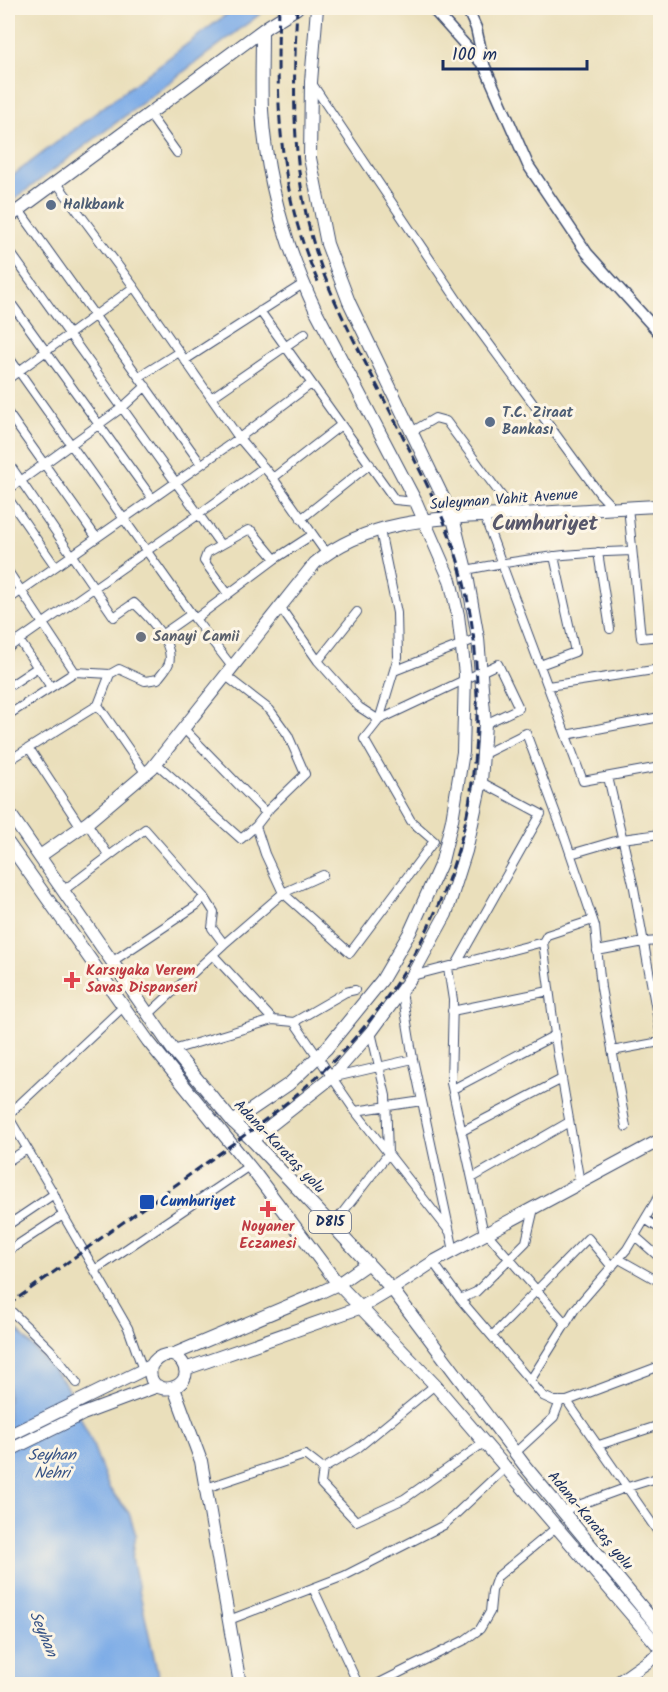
<svg xmlns="http://www.w3.org/2000/svg" width="668" height="1692" viewBox="0 0 668 1692" font-family="Kalam,sans-serif">
<rect width="100%" height="100%" fill="#fcf5e5"/>
<filter id="ink" filterUnits="userSpaceOnUse"><feTurbulence type="fractalNoise" baseFrequency=".0167" numOctaves="2"/><feDisplacementMap in="SourceGraphic" scale="12" xChannelSelector="R" yChannelSelector="G"/><feConvolveMatrix kernelMatrix="1 2 1 2 8 2 1 2 1" color-interpolation-filters="sRGB"/></filter>
<filter id="wash" filterUnits="userSpaceOnUse"><feTurbulence type="fractalNoise" baseFrequency=".008" numOctaves="4" result="noise"/><feDisplacementMap in="SourceGraphic" scale="24" xChannelSelector="R" yChannelSelector="G"/><feGaussianBlur stdDeviation="1.35" result="paint"/><feColorMatrix in="noise" values="0 0 0 0 0 0 0 0 0 0 0 0 0 0 0 0 0 1.4 0 .05"/><feComposite in="paint" operator="in"/></filter>
<g filter="url(#wash)">
<rect width="100%" height="100%" fill="#eadfbb"/>
<path fill="#7dace7" stroke="#4c6ea2" stroke-width="1.5" d="M235,8H268L8,204V179Z
M8,1320L64,1382L91,1440L109,1488L129,1513L136,1535L132,1558L160,1684H8Z"/>
</g>
<g filter="url(#ink)">
<g fill="none" stroke-linecap="round" stroke-linejoin="round">
<g stroke="#3a496c" stroke-width="10">
<path id="minor" d="M311,82L462,307L599,493L613,508
M149,114L177,153
M56,182L134,287L239,438L273,478L326,553
M19,210L201,464
M8,249L220,544
M8,299L152,498
M260,311L395,500L416,502
M8,356L195,619L233,668
M185,360L303,284
M139,377L179,352
M8,379L134,287
M211,398L305,333
M8,413L96,537
M413,431L435,418L446,421L515,514
M8,462L114,617L134,603C147,615 175,644 169,663C167,669 161,674 158,679L145,681L119,669L110,674
M273,478L341,425
M8,490L123,407L146,386
M8,498L55,566
M628,507L641,638L660,636
M484,516L583,781L660,767
M301,519L370,464
M598,552L610,629
M466,570C521,559 576,552 632,551
M8,571L75,672L110,674L98,705L146,774
M228,594L204,561L207,553L248,530L252,531L275,559
M8,600L239,438L311,384
M280,607L318,661L359,707L379,720L498,664L519,708L485,724
M195,619L275,559L312,535
M161,635L191,614
M19,640L51,687
M8,648L198,515L264,467
M318,661L357,612
M540,665L575,652L554,556
M394,671L478,638
M548,686L660,669
M8,687L38,667
M8,715L75,672
M184,729L266,813
M566,735L660,717
M29,748L81,827
M482,755L526,733L565,838L595,926L601,988L626,1127
M8,761L98,705
M156,763L241,839L256,826L270,808L305,774L288,735L270,710L226,676
M608,777L634,888L660,1032
M87,823L109,856
M256,826L265,854L283,893L350,953L434,841L411,821L364,739L379,720L398,657L397,613L380,530
M571,854L622,839L660,834
M64,890L145,829L204,896L214,912L212,928L224,944L149,1014
M543,942L547,935L593,920
M224,944L283,893L323,875
M597,951L644,942L660,941
M213,955L273,1020
M113,961L197,905L204,896
M456,965L541,814L481,782
M448,968L453,1000L451,1083L484,1234
M412,976L543,942L557,1050L580,1183
M402,992L413,1059L454,1251
M452,1011L549,991
M294,1022L355,1111L449,1231
M173,1050L273,1020L294,1022L346,992L355,990
M612,1051L660,1042
M331,1078L413,1059
M453,1089L555,1035
M355,1111L422,1101
M8,1115L123,1007
M8,1116L54,1194L63,1215L128,1328L143,1370
M462,1131L562,1079
M8,1161L27,1149
M472,1178L569,1122
M645,1219L660,1229
M8,1225L54,1194
M333,1225L388,1154L386,1096L371,1032
M487,1233L566,1324
M635,1236L660,1258
M8,1251L63,1215
M619,1259L660,1282
M433,1262L460,1299L543,1396L554,1401H567L660,1366
M95,1270L249,1166
M460,1299L476,1292L526,1242L534,1208
M8,1308L50,1349L77,1383
M492,1336L588,1238L612,1267
M530,1381L575,1309L627,1249L660,1194
M567,1401L660,1535
M599,1445L660,1425
M515,1453L554,1417L560,1401
M323,1469L321,1484L356,1521L404,1499L485,1442
M206,1488L305,1455L323,1469L358,1448L435,1385
M562,1511L628,1487L660,1477
M313,1588L358,1684
M229,1620L344,1576L444,1525L506,1467
M377,1684L465,1640L480,1629L490,1612L492,1591L497,1577L557,1527"/>
</g>
<g stroke="#3a496c" stroke-width="13">
<path id="tertiary" d="M432,8L485,67L528,165L587,253L660,334
M467,8L476,28L484,64"/>
</g>
<g stroke="#3a496c" stroke-width="14">
<path id="secondary" d="M8,218L268,26L297,8
M40,856L87,823L152,768L315,563C372,515 453,518 524,514C569,511 615,508 660,506
M233,1122L289,1084L326,1049L382,980L410,932L442,861L452,820L463,752L465,674L458,615L450,580L416,502L315,309C286,247 266,178 262,110C261,83 262,57 262,31
M252,1140L331,1078L371,1032L412,976L446,914L466,851L481,782L485,724L478,638L466,570L453,518L349,302L327,244L310,158L311,82L317,8
M392,1289L433,1262L660,1140
M174,1388L201,1461L240,1684
M616,1684L660,1653"/>
</g>
<g stroke="#3a496c" stroke-width="14">
<path id="primary" d="M8,811L173,1050L233,1122L252,1140L392,1289L525,1466L660,1629
M8,843L148,1041L254,1172L338,1284L435,1385L660,1648
M172,1355L321,1292L338,1284L368,1263
M185,1369L362,1307L392,1289
M8,1436L151,1366C158,1354 173,1350 182,1362C200,1389 144,1403 151,1366
M8,1451L83,1414L158,1386"/>
</g>
<use href="#minor" stroke="#fff" stroke-width="8"/>
<use href="#tertiary" stroke="#fff" stroke-width="10"/>
<use href="#secondary" stroke="#fff" stroke-width="12"/>
<use href="#primary" stroke="#fff" stroke-width="12"/>
<path stroke="#1b2f5e" stroke-width="3" stroke-dasharray="9 4.5" stroke-linecap="butt" d="M279,8C276,106 278,192 319,284
M8,1305C64,1265 120,1224 177,1184C222,1151 270,1119 312,1081C388,1014 444,919 466,819C471,797 473,774 475,751C482,669 473,585 439,510C417,463 393,417 370,372C349,330 327,290 314,245C291,168 293,86 297,8"/>
</g>
</g>
<g fill="#5c6f8a" stroke="#fcf5e5" stroke-width="2">
<circle cx="51" cy="205" r="6"/>
<circle cx="490" cy="422" r="6"/>
</g>
<circle fill="#6b7280" stroke="#fcf5e5" stroke-width="2" cx="141" cy="637" r="6"/>
<g fill="#e0444e" stroke="#fcf5e5" stroke-width="2">
<path d="M69 971h6v6h6v6h-6v6h-6v-6h-6v-6h6z"/>
<path d="M265 1200h6v6h6v6h-6v6h-6v-6h-6v-6h6z"/>
</g>
<rect fill="#1a4fb4" stroke="#fcf5e5" stroke-width="2" x="139" y="1194" width="16" height="16" rx="3"/>
<g text-anchor="middle" dominant-baseline="central" stroke-width="6" stroke-linejoin="round" paint-order="stroke">
<rect fill="#fcf5e5" stroke="#5e6a86" stroke-width="1.5" x="309" y="1211" width="42" height="22" rx="4.5"/>
<g font-size="14" font-weight="bold" fill="#1b2f5e">
<text x="330" y="1222">D815</text>
</g>
<g font-size="15" font-weight="bold" fill="#4e5e75" stroke="#fcf5e5" text-anchor="start">
<text x="63" y="205">Halkbank</text>
<text x="502" y="413">T.C. Ziraat<tspan x="502" dy="17">Bankası</tspan></text>
</g>
<g font-size="15" fill="#1b2f5e" stroke="#fcf5e5">
<text transform="translate(504 500) rotate(-4)">Suleyman Vahit Avenue</text>
<text transform="translate(279 1147) rotate(46)">Adana-Karataş yolu</text>
<text transform="translate(590 1521) rotate(50)">Adana-Karataş yolu</text>
</g>
<g font-size="15" font-weight="bold" fill="#5b616d" stroke="#fcf5e5" text-anchor="start">
<text x="153" y="637">Sanayi Camii</text>
</g>
<g font-size="15" font-weight="bold" fill="#be3a42" stroke="#fcf5e5" text-anchor="start">
<text x="86" y="971">Karsıyaka Verem<tspan x="86" dy="17">Savas Dispanseri</tspan></text>
<text x="268" y="1227" text-anchor="middle">Noyaner<tspan x="268" dy="17">Eczanesi</tspan></text>
</g>
<g font-size="15" font-weight="bold" fill="#164399" stroke="#fcf5e5" text-anchor="start">
<text x="160" y="1202">Cumhuriyet</text>
</g>
<g font-size="16" font-style="italic" fill="#385487" stroke="#fcf5e5">
<text x="52" y="1455">Seyhan<tspan x="52" dy="18">Nehri</tspan></text>
<text transform="translate(43 1634) rotate(67)">Seyhan</text>
</g>
<g font-size="21" font-weight="bold" fill="#58586b" stroke="#fcf5e5">
<text x="545" y="524">Cumhuriyet</text>
</g>
</g>
<rect width="668" height="1692" fill="none" stroke="#fcf5e5" stroke-width="30"/>
<path d="M443 60v9h144v-9" fill="none" stroke="#1b2f5e" stroke-width="3"/>
<text x="452" y="60" font-size="18" fill="#1b2f5e" stroke="#fcf5e5" stroke-width="4.5" paint-order="stroke">100 m</text>
</svg>
